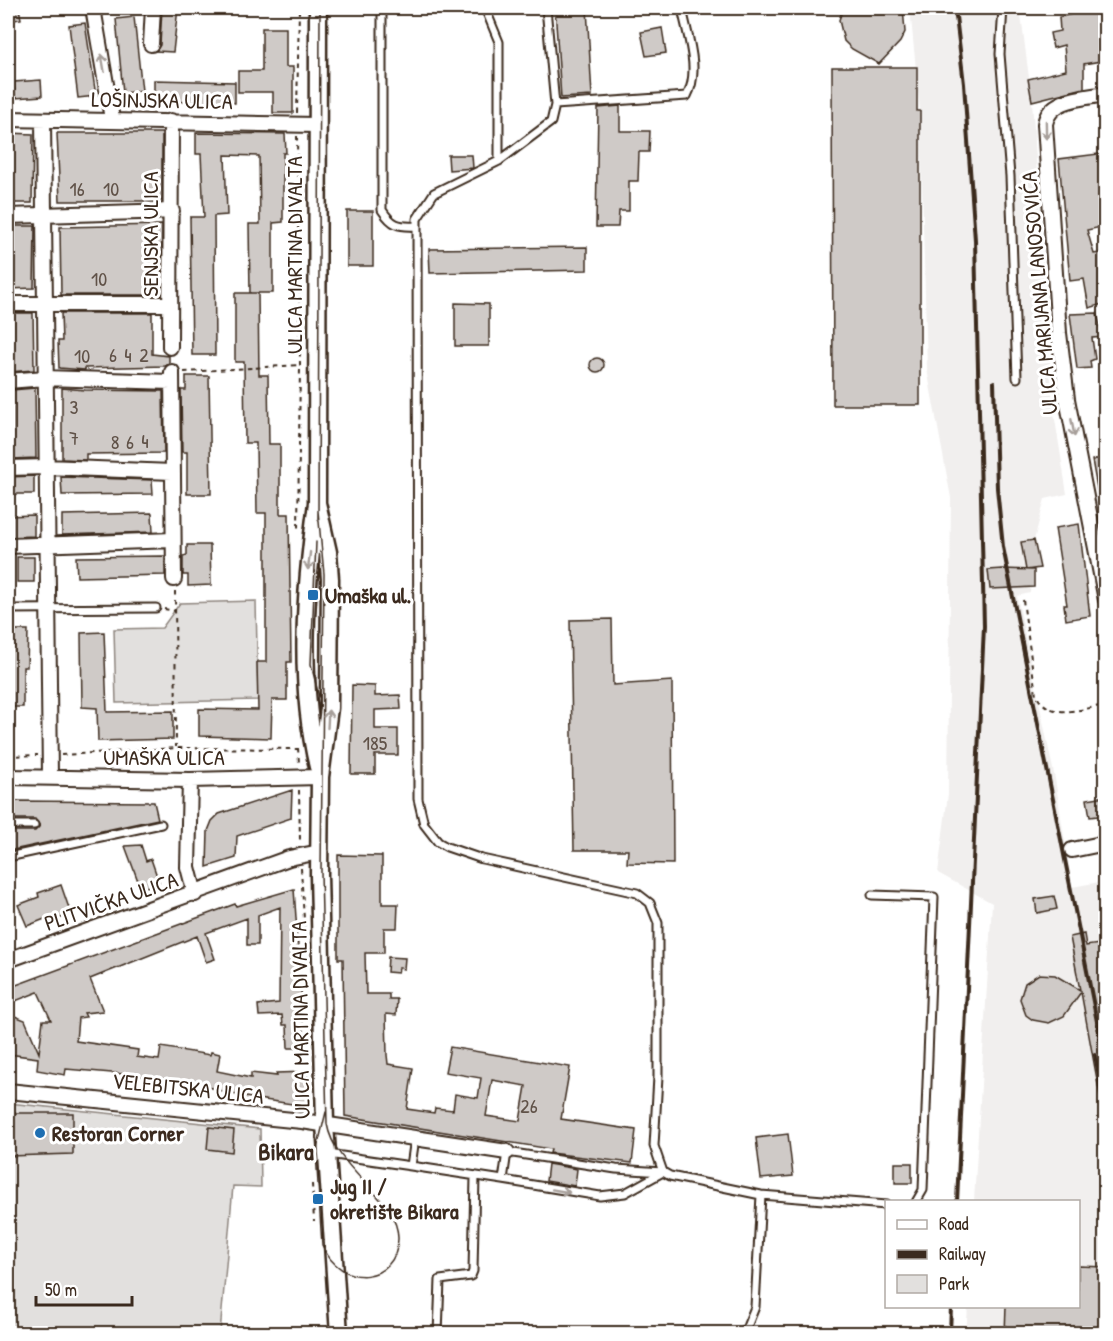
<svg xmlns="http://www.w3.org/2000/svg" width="1113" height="1341" viewBox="0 0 1113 1341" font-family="'Patrick Hand',sans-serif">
<rect width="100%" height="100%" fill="#fff"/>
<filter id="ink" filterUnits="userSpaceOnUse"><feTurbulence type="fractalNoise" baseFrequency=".0167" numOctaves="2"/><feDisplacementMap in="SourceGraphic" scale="12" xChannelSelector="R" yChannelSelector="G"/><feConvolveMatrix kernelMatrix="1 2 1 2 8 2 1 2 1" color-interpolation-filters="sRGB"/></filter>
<g filter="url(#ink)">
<path fill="#f1efee" d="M910,8H1020L1032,101L1053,407L1067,494L1045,499L1034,540L1030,593L1017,596L1055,779L1072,887L1105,881V1333H966L968,1307L1078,1306V1202L974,1201L992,903L938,873L948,794L951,498L927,369L920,111Z"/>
<path fill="#e2e0de" stroke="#8e857e" stroke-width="1.5" d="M256,601L258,700L116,703L114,629L162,628L180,603Z
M8,1103L260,1129L261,1187L233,1186L220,1333L8,1334Z"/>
<path fill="#cfcac7" stroke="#3b2a1e" stroke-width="1.5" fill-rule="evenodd" d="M8,8H19L21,19L8,21Z
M162,8H178L173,52L156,51L160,45Z
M555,8H587L592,96L561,98Z
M843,8H903L905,32L900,42L879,64L852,49L844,41L839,20Z
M1087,8H1106V60L1084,64V88L1032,101L1028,79L1066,70L1064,45L1053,48L1050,33L1060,31L1059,17L1087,11Z
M134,17L142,91L123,93L116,19Z
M85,23L96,96L78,98L69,25Z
M262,28H286V67H293V113H273V92H238V71H262Z
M662,28L666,53L646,56L641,32Z
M832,67H917V111H920V405H833Z
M41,80L42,96L15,98L14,82Z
M154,80L235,82V103L154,101Z
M620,106V131H650L649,152H639L638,181H629V211H619L618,227H596L598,108Z
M8,133L33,134L32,203H8Z
M57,133H162V201H60Z
M196,133L285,134L286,153H283V222L273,223V293H250L249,224H260L259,156L225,155L227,215L214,216L215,355H192L190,217H204L201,154H196Z
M1106,153V226L1087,230L1094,254L1106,252V303L1089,308L1084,279L1070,281L1059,159Z
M448,155H472L473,168L449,170Z
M347,211H373V266H347Z
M162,225L161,289H151L152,295H61L60,227Z
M8,226H35L34,288L8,289Z
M587,247V270L430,273L429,249Z
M235,293H258L259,375H268L269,444H280V514H289L291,662H287V700H272L271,738L199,736V709L258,710L257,662H266V513H257L256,443H245L244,362H235Z
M455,303L489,304V346H455Z
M8,313H33L34,370L8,372Z
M61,313H152V354L169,356V364L165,366L85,368V370L59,368L58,341H62Z
M1097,313L1100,327L1106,326V337L1092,338L1095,359L1090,361L1091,368L1077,369L1070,314Z
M590 365a7 7 0 1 1 14 0a7 7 0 1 1-14 0Z
M186,376H209L211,494H187V452H182L181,390H186Z
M35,388L36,458L12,459V390Z
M62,388L85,390L163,391L164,453L86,454V460L62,459Z
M1106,457V504L1100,505L1092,460Z
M34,476V494H8V477Z
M61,477L152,480L153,494L62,495Z
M152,513L153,532L62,535V515Z
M34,515V536L8,537V516Z
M1079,524L1090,616L1066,620L1064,605H1067L1055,528Z
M1034,540L1040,568L1026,570L1021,542Z
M187,545H210L211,585L188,586V575H183V556L187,555Z
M165,556V575L77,577L76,557Z
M17,557H34V582H17Z
M1003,569L1034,570V587L990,589L988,570Z
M612,619L613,685L672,681L673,864L627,863L628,850H574L570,620Z
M8,630H28L27,667H23V707H8Z
M104,632L107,712L173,711V739L98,741L97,708L82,707L81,633Z
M352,685L375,686V696L400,695L401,709L375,710V729H398V755H375V774H351Z
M292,790L291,818L237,836L236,858L207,867L208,831L212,821L219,814Z
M1106,796V815L1090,817L1087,799Z
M13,801L154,802L158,819L8,851V835L13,834V831H35L40,826L35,819H13Z
M141,845L146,861L151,859L159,882L141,889L125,846Z
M338,855L382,856V904H398L397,928H384V953H365L366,994H389V999H397L396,1015L386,1014L387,1055L388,1064L413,1068L407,1109L434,1113L435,1108L453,1110L455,1094L478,1098L481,1078L445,1072L450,1047L570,1067L561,1119L636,1130L632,1163L550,1153L551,1149L345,1116L343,959H338ZM492,1080L526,1086L520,1121L486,1116Z
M61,885L71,914L48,923L47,918L27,926L18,905L39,897L38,893Z
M294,889L305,1048H288L287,1025H283L282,1015L259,1016L258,1005L279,1003L280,907L258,915V945H247V918L206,933L215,959L206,962L197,936L90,979L103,1011L84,1013L86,1017L78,1018L76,1041L138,1050L137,1057L159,1060L161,1047L210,1055L211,1052L220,1054L217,1071L251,1078V1073L277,1076L276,1073L307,1072L310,1101L306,1106L244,1097L193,1083L135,1075L66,1069L65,1075L37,1070L38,1058L8,1054V1028L14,1029L12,1015L25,1020L39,1053L43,1020H51L38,992L8,1004V988L235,904L236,906Z
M1054,896L1057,909L1037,913L1035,899Z
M1084,934L1086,946L1106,943V1095L1100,1096L1081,992L1064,1016L1049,1023L1033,1020L1026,1015L1020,999L1025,983L1039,974L1055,975L1080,990L1070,937Z
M388,957L405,958L404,969L399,968L398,973L387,972Z
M8,1113H73V1154L8,1156Z
M209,1127L234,1130L232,1152L207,1149Z
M788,1134L793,1176L761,1179L756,1138Z
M895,1163H912V1183H895Z
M548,1164L577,1169L575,1186L546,1181Z
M1078,1266L1106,1267V1334H1005L1006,1306H1078Z"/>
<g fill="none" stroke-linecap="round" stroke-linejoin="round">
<g stroke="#3b2a1e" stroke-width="11">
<path id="service" d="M382,8V210C392,225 398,227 416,226
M485,8L499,42V161
M546,8L555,105
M682,8C687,35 701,70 687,96L555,105L551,122L499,161L434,193L417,219L418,799L424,824L438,842L447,847L482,859L637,893L650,903L658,923V1077L654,1146L663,1172L670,1176L761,1195L886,1205
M1003,8L1000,54L1010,176L1017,378
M8,609L156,608
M8,825H34
M8,857L161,824
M872,895L934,897L923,1190L916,1202
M415,1138L411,1166L503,1180L507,1152L616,1169L663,1172
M328,1154L411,1166
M503,1180L600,1196L625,1193L663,1172
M438,1334L440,1280L471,1276L473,1271L475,1176
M744,1334L755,1307L761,1195"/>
</g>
<g stroke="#3b2a1e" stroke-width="18">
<path id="minor" d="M93,8L112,119
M151,44L153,8
M1106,94C1084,98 1049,98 1045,124L1059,333L1067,399L1106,600
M8,119L316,125
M43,120L50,777
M8,216L172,211
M8,304H170
M170,347L171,121
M172,372L174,579
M8,381L45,378L171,382
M8,468L46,467L172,472
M8,546L173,540
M8,777L190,780L320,777
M190,780L188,867L195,894
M1072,850L1106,843
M8,960L289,858L320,852
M8,1091L302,1121L507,1152"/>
</g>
<g stroke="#3b2a1e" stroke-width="21">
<path id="tertiary" d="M318,8L317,503C305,590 298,681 318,767
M317,503L328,552L330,579L329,708L320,777L319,875L325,1124L339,1334"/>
</g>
<path stroke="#3b2a1e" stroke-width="2" stroke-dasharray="4.5 4.5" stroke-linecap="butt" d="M297,113L299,8
M297,136L300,365L298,530
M184,372L300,365
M175,591L176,747
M1023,600L1036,695C1051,721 1080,709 1106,705
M164,609L176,611
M298,748L299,763
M61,755L176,748L298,749
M8,756L38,755
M299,790L300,841
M301,868L305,937
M312,1184L314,1221"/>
<use href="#service" stroke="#fff" stroke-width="7"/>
<use href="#minor" stroke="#fff" stroke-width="14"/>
<use href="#tertiary" stroke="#fff" stroke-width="16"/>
<path stroke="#3b2a1e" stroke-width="1.5" d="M318,511L324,574L321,872L327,1124C335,1171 399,1198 398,1239C397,1282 342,1291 322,1245L316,1153L326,1112
M318,519L320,8
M316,542L311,664L319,697"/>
<path stroke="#3b2a1e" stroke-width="4" d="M955,8L964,84L975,240L984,626L957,1202
M994,382L997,488L1003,547L1106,1067
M1095,1055L1106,1111
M950,1334L951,1306"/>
</g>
<defs><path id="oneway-shaft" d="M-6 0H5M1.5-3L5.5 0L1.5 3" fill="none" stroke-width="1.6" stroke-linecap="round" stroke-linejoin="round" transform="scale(1.5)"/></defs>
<g stroke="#a79f9a">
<use href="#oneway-shaft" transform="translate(103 63) rotate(-100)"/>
<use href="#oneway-shaft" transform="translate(1046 130) rotate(89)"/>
<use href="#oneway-shaft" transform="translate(1073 428) rotate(79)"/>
<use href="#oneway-shaft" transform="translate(309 561) rotate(97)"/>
<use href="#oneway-shaft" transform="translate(328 719) rotate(-87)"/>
<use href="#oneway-shaft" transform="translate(561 1191) rotate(10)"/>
</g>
</g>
<g fill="#1f6fb2" stroke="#fff" stroke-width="2">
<rect x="307" y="589" width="12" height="12" rx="3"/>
<circle cx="40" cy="1133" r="6"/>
<rect x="312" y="1193" width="12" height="12" rx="3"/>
</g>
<g text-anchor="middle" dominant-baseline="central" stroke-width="6" stroke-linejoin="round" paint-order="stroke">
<g font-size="20" fill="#605248">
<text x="77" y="188">16</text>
<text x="111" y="188">10</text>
<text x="99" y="278">10</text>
<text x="113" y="354">6</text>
<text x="128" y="354">4</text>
<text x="144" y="354">2</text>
<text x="82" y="355">10</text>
<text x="74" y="406">3</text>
<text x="74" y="437">7</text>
<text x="145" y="440">4</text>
<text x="115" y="441">8</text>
<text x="130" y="441">6</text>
<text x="375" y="742">185</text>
<text x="529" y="1105">26</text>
</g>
<g font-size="22" fill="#3b2a1e" stroke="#fff">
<text transform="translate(162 100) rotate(1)">LOŠINJSKA ULICA</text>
<text transform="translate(150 234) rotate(-90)">SENJSKA ULICA</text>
<text transform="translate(294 255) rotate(-90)">ULICA MARTINA DIVALTA</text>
<text transform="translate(1039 293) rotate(-95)">ULICA MARIJANA LANOSOVIĆA</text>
<text x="164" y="757">UMAŠKA ULICA</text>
<text transform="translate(111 901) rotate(-19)">PLITVIČKA ULICA</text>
<text transform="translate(300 1020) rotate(-91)">ULICA MARTINA DIVALTA</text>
<text transform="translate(188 1088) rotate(6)">VELEBITSKA ULICA</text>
</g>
<g font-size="22" font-weight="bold" fill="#3b2a1e" stroke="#fff" text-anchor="start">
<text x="325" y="595">Umaška ul.</text>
<text x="52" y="1133">Restoran Corner</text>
<text x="330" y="1186">Jug II /<tspan x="330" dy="25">okretište Bikara</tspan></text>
</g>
<g font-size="24" font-weight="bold" fill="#3b2a1e" stroke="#fff">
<text x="286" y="1151">Bikara</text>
</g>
</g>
<rect width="1113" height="1341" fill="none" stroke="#fff" stroke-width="30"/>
<rect x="15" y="15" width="1083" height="1311" fill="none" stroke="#3b2a1e" stroke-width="2" filter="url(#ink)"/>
<rect x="885" y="1200" width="195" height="108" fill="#ffffff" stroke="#b1aaa5" stroke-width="1.5"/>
<rect x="897" y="1220" width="30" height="9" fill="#ffffff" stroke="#b1aaa5" stroke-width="1.5"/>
<text x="939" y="1230" font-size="18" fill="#3b2a1e">Road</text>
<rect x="897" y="1250" width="30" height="9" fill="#3b2a1e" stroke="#b1aaa5" stroke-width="1.5"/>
<text x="939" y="1260" font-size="18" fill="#3b2a1e">Railway</text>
<rect x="897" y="1275" width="30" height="18" fill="#e2e0de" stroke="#b1aaa5" stroke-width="1.5"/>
<text x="939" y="1290" font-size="18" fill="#3b2a1e">Park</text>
<path d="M36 1296v9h96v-9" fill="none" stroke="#3b2a1e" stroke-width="3"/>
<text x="45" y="1296" font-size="18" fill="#3b2a1e" stroke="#ffffff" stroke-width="4.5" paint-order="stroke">50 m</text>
</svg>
